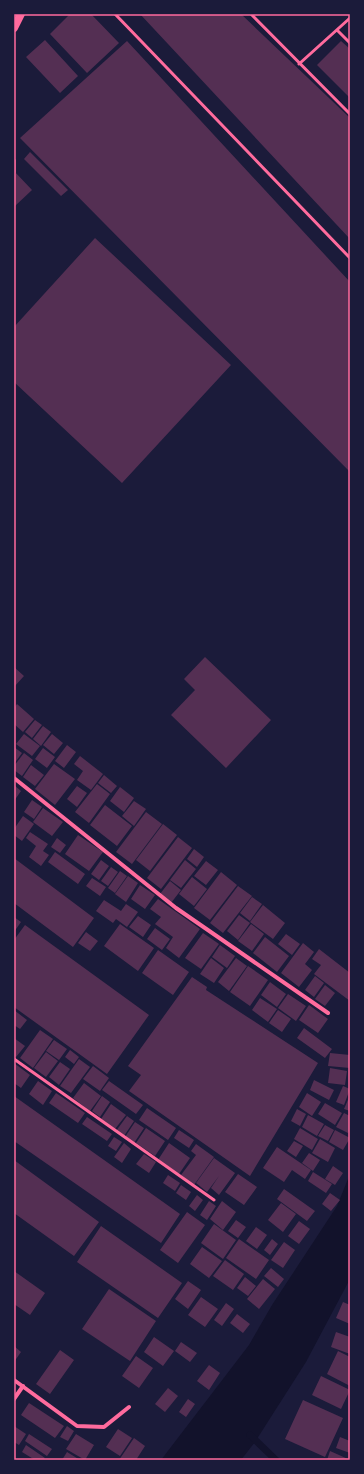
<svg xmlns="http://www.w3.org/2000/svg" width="364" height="1474" viewBox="0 0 364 1474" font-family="'Asap Condensed',sans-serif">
<rect width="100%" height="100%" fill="#1b1b3a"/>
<path fill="#12122b" d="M350,1174V1279L306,1362L255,1442L241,1460H161L249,1345L272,1305L337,1206Z"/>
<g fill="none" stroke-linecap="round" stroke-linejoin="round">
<path stroke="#12122b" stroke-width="7" d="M250,1435L276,1460"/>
</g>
<path fill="#542f53" d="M70,14H91L119,43L87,73L50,34Z
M140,14H241L350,118V239Z
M45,40L78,76L60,93L26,57Z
M127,41L350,282V472L20,138Z
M341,41L350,49V98L317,65Z
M30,152L68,190L61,196L24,159Z
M14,171L32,190L15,206L14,205Z
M95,238L231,365L122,483L14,382V327Z
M205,657L271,720L226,768L171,715L195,690L184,679Z
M14,667L24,676L14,687Z
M17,704L34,719L23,732L14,724V708Z
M35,720L42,725L32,738L25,732Z
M43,726L51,732L41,746L33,739Z
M24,734L40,746L32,756L16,744Z
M52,734L63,743L54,754L43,745Z
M67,745L76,752L64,768L55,761Z
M14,747L22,753L14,764Z
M43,748L55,757L47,768L35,759Z
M24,753L33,760L22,776L14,770V766Z
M80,756L103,774L91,790L77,780L83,771L74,764Z
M54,764L75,779L55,805L35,789Z
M31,765L44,775L35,786L23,777Z
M104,775L117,786L111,793L98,783Z
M97,784L110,794L89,823L75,812Z
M14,785L21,791L14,801Z
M77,786L87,793L77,807L67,799Z
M120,787L134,798L124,812L110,801Z
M32,800L42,807L34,819L24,812Z
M134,801L146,809L134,826L122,816Z
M105,805L132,826L117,846L90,825Z
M43,808L63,822L52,836L33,822Z
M146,812L162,824L132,864L116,852Z
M23,816L34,824L22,841L14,835V829Z
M163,824L177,835L150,871L136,860Z
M30,832L48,844L43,851L49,855L41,866L29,857L36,846L26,838Z
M78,835L103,852L89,871L65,854Z
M178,837L192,848L161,889L147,878Z
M57,838L66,845L60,853L51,847Z
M194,849L204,857L197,867L187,859Z
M55,852L85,874L78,884L48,862Z
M14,858L94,918L73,947L14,903Z
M101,860L109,866L99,880L91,874Z
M185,860L196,869L181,888L170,880Z
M206,861L218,870L206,885L194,876Z
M111,867L118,872L108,886L101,881Z
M120,871L127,876L115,893L108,888Z
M221,872L237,885L210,920L194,908Z
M128,876L138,883L126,902L115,894Z
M192,877L207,889L194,906L179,894Z
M92,878L106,887L100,896L86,886Z
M170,881L181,890L171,903L160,894Z
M140,885L155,895L145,909L131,899Z
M238,886L252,896L223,933L210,923Z
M252,897L262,904L250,921L240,913Z
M158,899L200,929L179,958L166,948L173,937L155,924L161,917L150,909Z
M104,900L121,911L126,904L138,912L127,927L116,919L113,923L96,911Z
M263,905L285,923L273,939L250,922Z
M239,915L250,923L238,940L227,931Z
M138,916L151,925L143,937L129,927Z
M14,917L21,922L14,932Z
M120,924L154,948L138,971L104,946Z
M251,924L264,934L252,951L238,941Z
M25,925L149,1015L107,1074L14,1007V940Z
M155,928L170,939L162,950L147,939Z
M86,932L98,941L90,951L78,943Z
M203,933L219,944L201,969L185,958Z
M286,934L300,944L292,955L278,944Z
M265,937L289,956L277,972L253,953Z
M303,943L314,952L305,964L312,970L299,987L281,973Z
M220,945L235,956L227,968L212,957Z
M319,949L350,973V1001L314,974L321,965L312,959Z
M158,950L189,972L173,995L142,973Z
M211,958L224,968L214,983L200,974Z
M236,958L247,966L229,991L218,982Z
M248,966L268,980L250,1006L230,992Z
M315,976L324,983L314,997L305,990Z
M192,977L207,987L206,990L318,1063L250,1176L129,1091L141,1075L128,1066Z
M270,982L286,994L277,1007L261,995Z
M325,985L335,993L325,1006L315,999Z
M288,994L306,1006L296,1021L278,1008Z
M260,998L277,1009L268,1022L252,1010Z
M309,1005L328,1019L318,1033L299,1020Z
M14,1010L27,1020L20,1029L14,1025Z
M278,1010L291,1019L282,1032L269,1023Z
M304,1028L332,1049L325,1058L297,1038Z
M40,1030L53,1039L33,1068L20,1058Z
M14,1038L25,1046L16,1057L14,1055Z
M54,1040L67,1049L59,1060L46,1051Z
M70,1050L79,1057L74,1064L65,1057Z
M46,1052L58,1061L46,1077L34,1068Z
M330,1053L350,1055V1068L328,1066Z
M79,1059L90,1067L71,1093L60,1086Z
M60,1062L70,1069L59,1085L49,1077Z
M14,1063L30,1075L21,1088L14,1083Z
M93,1066L109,1078L100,1091L83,1079Z
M330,1068L347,1071L345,1085L328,1083Z
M314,1080L334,1090L329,1100L310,1090Z
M38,1081L52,1091L43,1105L29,1094Z
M109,1081L143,1105L136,1114L102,1090Z
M84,1083L101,1096L90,1111L73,1098Z
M343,1086L350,1089L344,1105L336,1102Z
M56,1093L85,1113L78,1123L49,1103Z
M307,1093L321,1102L312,1116L299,1107Z
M350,1095V1111L344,1109Z
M14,1096L180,1214L161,1243L14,1141Z
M102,1096L110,1102L100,1117L92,1111Z
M325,1103L342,1113L335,1125L318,1114Z
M111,1104L126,1115L115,1129L101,1119Z
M147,1108L176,1128L168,1140L139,1120Z
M297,1109L306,1114L300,1126L291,1121Z
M344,1113L350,1116V1129L348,1133L336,1127Z
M308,1115L324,1124L317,1136L302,1127Z
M127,1116L134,1121L124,1136L116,1131Z
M87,1117L112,1134L107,1141L82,1124Z
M135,1122L144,1128L134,1143L125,1137Z
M325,1125L334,1130L328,1141L318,1136Z
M146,1128L165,1141L155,1156L136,1143Z
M300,1128L318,1139L312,1150L294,1139Z
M179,1130L194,1140L189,1148L174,1138Z
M335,1130L350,1138L343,1150L329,1142Z
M114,1137L122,1142L116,1151L108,1146Z
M320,1139L335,1148L328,1162L312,1153Z
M294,1141L303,1146L296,1157L287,1151Z
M124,1143L131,1149L122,1163L114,1157Z
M169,1143L190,1158L179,1174L158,1160Z
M196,1144L214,1157L194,1185L181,1175L196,1155L191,1151Z
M277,1147L311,1170L305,1179L292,1170L284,1182L263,1168Z
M309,1153L320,1160L313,1171L302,1163Z
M144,1154L156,1162L149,1173L136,1164Z
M214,1158L235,1173L219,1195L211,1188L219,1176L207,1192L196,1183Z
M14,1160L99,1222L74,1256L14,1213Z
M333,1166L343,1173L335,1185L325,1179Z
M313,1172L332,1184L326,1193L308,1181Z
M238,1174L257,1187L244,1205L225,1192Z
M168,1175L180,1183L175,1191L163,1183Z
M181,1185L191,1192L186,1200L176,1193Z
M284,1189L315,1211L307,1221L277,1199Z
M330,1193L340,1200L331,1211L322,1204Z
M197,1195L203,1200L195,1211L189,1206Z
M209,1201L216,1206L207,1220L200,1215Z
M222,1201L236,1212L223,1230L210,1219Z
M281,1203L296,1214L283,1232L268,1220Z
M187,1212L205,1225L178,1263L160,1250Z
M236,1220L246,1227L238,1238L228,1231Z
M299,1221L310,1229L299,1244L288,1236Z
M214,1224L236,1240L223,1259L201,1243Z
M101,1226L182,1283L158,1318L77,1262Z
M256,1227L267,1235L257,1249L246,1241Z
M239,1239L269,1260L256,1279L226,1258Z
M272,1239L278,1244L270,1255L264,1250Z
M284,1242L295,1250L283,1268L271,1260Z
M202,1247L222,1261L209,1278L190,1264Z
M225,1260L244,1274L233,1290L213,1276Z
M271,1268L284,1279L278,1287L264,1276Z
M14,1271L45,1293L30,1315L14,1304Z
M245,1277L256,1286L248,1296L237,1288Z
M263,1279L275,1289L259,1309L247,1299Z
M188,1281L201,1290L188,1309L175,1299Z
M109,1289L156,1321L130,1361L82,1329Z
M201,1297L218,1309L205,1327L188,1315Z
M343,1302L350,1305V1324L336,1318Z
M226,1303L234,1309L222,1326L214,1320Z
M237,1314L250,1324L243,1333L230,1323Z
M336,1332L350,1337V1354L331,1347Z
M154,1337L174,1351L163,1366L144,1352Z
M181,1342L197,1353L190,1362L175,1351Z
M14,1346L21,1352L14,1362Z
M60,1350L74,1360L50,1394L36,1384Z
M338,1351L350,1357V1386L327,1374Z
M136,1356L153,1368L139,1388L122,1376Z
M209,1365L220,1373L209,1390L197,1381Z
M321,1376L350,1390L341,1409L312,1395Z
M168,1388L178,1396L165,1412L155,1404Z
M188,1399L195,1404L186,1417L179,1412Z
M303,1400L343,1418L325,1457L285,1439Z
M29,1403L64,1426L55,1438L21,1415Z
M14,1426L26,1434L19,1445L14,1442Z
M67,1426L74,1431L68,1441L60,1437Z
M118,1429L132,1438L120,1456L106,1447Z
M29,1434L52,1449L47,1456L25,1441Z
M76,1434L94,1445L85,1460L66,1449Z
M340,1437L350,1441V1453L336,1448Z
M134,1438L145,1446L136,1460H119Z
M26,1445L45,1458L43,1460H35L22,1452Z
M330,1451L348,1459V1460H327Z
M67,1452L80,1460H62Z"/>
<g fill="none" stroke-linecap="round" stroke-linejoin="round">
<path stroke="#ff6b9d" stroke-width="3" d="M115,14L350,258
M251,14L350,114
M337,30L350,43
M299,64L350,18
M14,160V172
M14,1059L214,1200"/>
<path stroke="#ff6b9d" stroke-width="4" d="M14,778L176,908L328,1013
M14,1380L77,1426L104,1427L129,1407
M14,1399L23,1386"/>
<path stroke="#ff6b9d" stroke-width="8" d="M14,28L21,14"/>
</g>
<rect width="364" height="1474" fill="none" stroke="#1b1b3a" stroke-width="30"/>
<rect x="15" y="15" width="334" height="1444" fill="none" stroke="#ff6b9d" stroke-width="1.5"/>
</svg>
